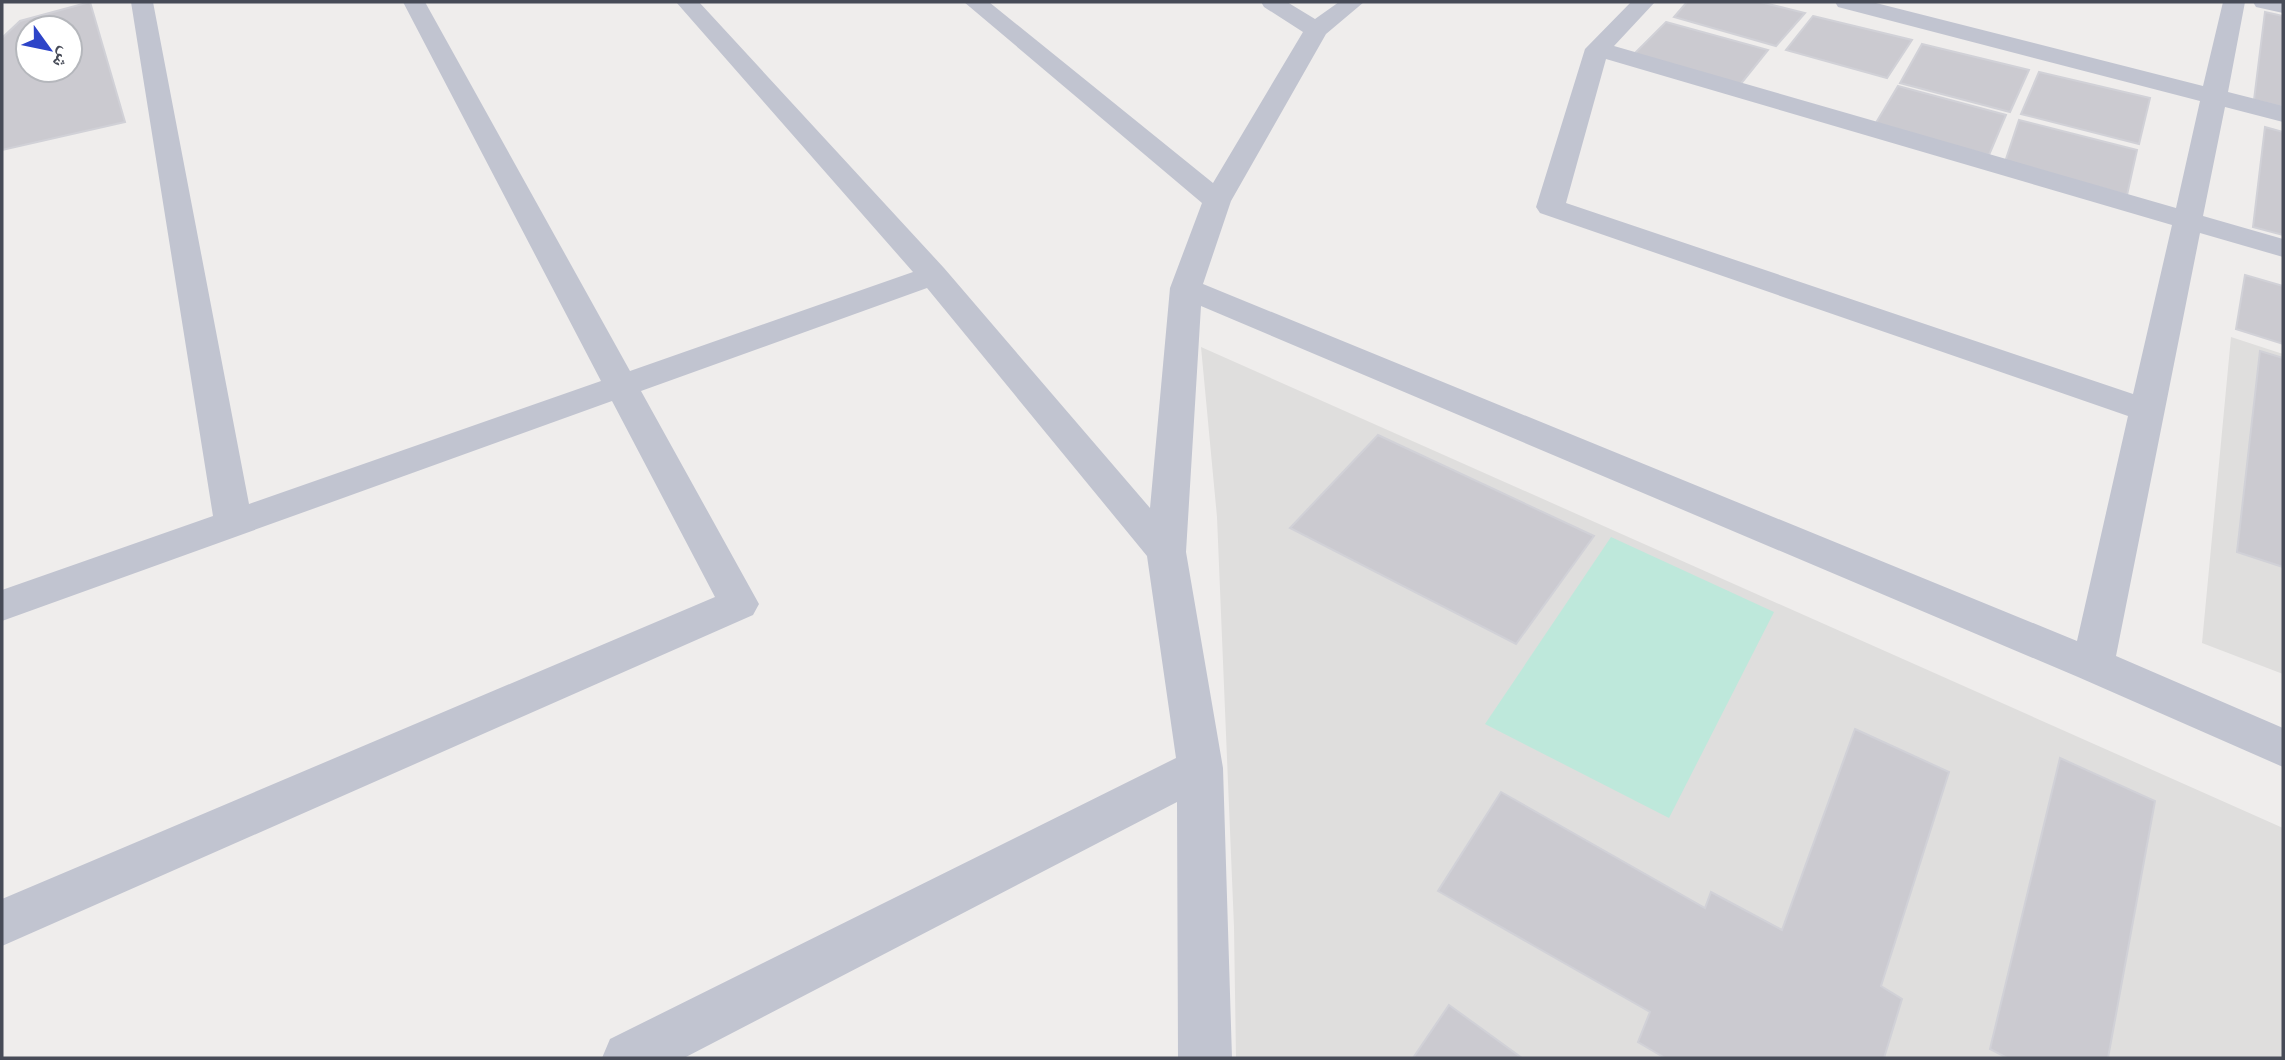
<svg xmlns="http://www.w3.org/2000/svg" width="2285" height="1060" viewBox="0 0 2285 1060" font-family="Mulish,'Noto Naskh Arabic',sans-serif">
<rect width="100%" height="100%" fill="#efedec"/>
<path fill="#dfdedd" d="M2231,337L2283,354V674L2202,643Z
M1201,347L2283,828V1058H1236L1234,927L1217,517Z"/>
<path fill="#bee8db" d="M1611,537L1774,612L1669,818L1485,724Z"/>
<path fill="#cbcad0" stroke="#d1d1d7" stroke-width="2" fill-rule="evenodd" d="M90,2L125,122L2,150V38L20,21ZM28,28H70V70H28Z
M1687,2H1760L1805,13L1776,46L1674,17Z
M2265,12L2283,16V107L2254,100Z
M1813,16L1912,40L1887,78L1786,50Z
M1666,22L1768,50L1739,86L1633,55Z
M1922,44L2029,70L2010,112L1900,83Z
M2039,72L2150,98L2139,144L2021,114Z
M1898,86L2006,115L1989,155L1874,126Z
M2019,120L2137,150L2127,195L2005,162Z
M2265,127L2283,132V235L2253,227Z
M2245,275L2283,286V344L2236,329Z
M2260,351L2283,358V567L2237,552Z
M1378,435L1594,536L1516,644L1290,528Z
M1855,729L1949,772L1881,986L1902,999L1884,1058H1665L1638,1042L1650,1012L1438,891L1501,792L1705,908L1711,892L1782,930Z
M2060,758L2155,801L2108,1058H2007L1990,1049Z
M1449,1005L1522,1058H1413Z"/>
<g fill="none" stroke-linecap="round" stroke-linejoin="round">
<path fill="#c1c4d0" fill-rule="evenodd" d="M131,2H153L249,504L601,381L403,2H425L630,371L913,272L676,2H699L944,268L1150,508L1170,288L1202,203L964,2H989L1213,183L1303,32L1264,7L1261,2H1287L1315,19L1339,2H1364L1326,34L1231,201L1203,284L2077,641L2128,416L1540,213L1536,207L1585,49L1631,2H1655L1614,46L2176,208L2200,101L1838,7L1835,2H1872L2203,86L2223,2H2245L2228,92L2283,106V122L2225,107L2203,216L2283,239V257L2200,233L2116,656L2283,728V767L2078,677L1201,306L1186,552L1223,768L1232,1058H1178L1177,802L684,1058H602L610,1039L1176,758L1147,556L927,288L641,391L759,604L753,615L2,946V899L715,597L612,401L2,621V590L213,516ZM1606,59L2172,225L2133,394L1566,203Z
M2253,2H2283V13L2256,7Z"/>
</g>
<rect width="2285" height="1060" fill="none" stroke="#474b57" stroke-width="7"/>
<g transform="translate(49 49) rotate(123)"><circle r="33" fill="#ffffff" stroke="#b5b7bc" stroke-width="2"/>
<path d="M0-5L12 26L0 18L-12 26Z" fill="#2d44c8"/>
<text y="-10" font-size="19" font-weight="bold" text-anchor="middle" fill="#474b57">ش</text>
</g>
</svg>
